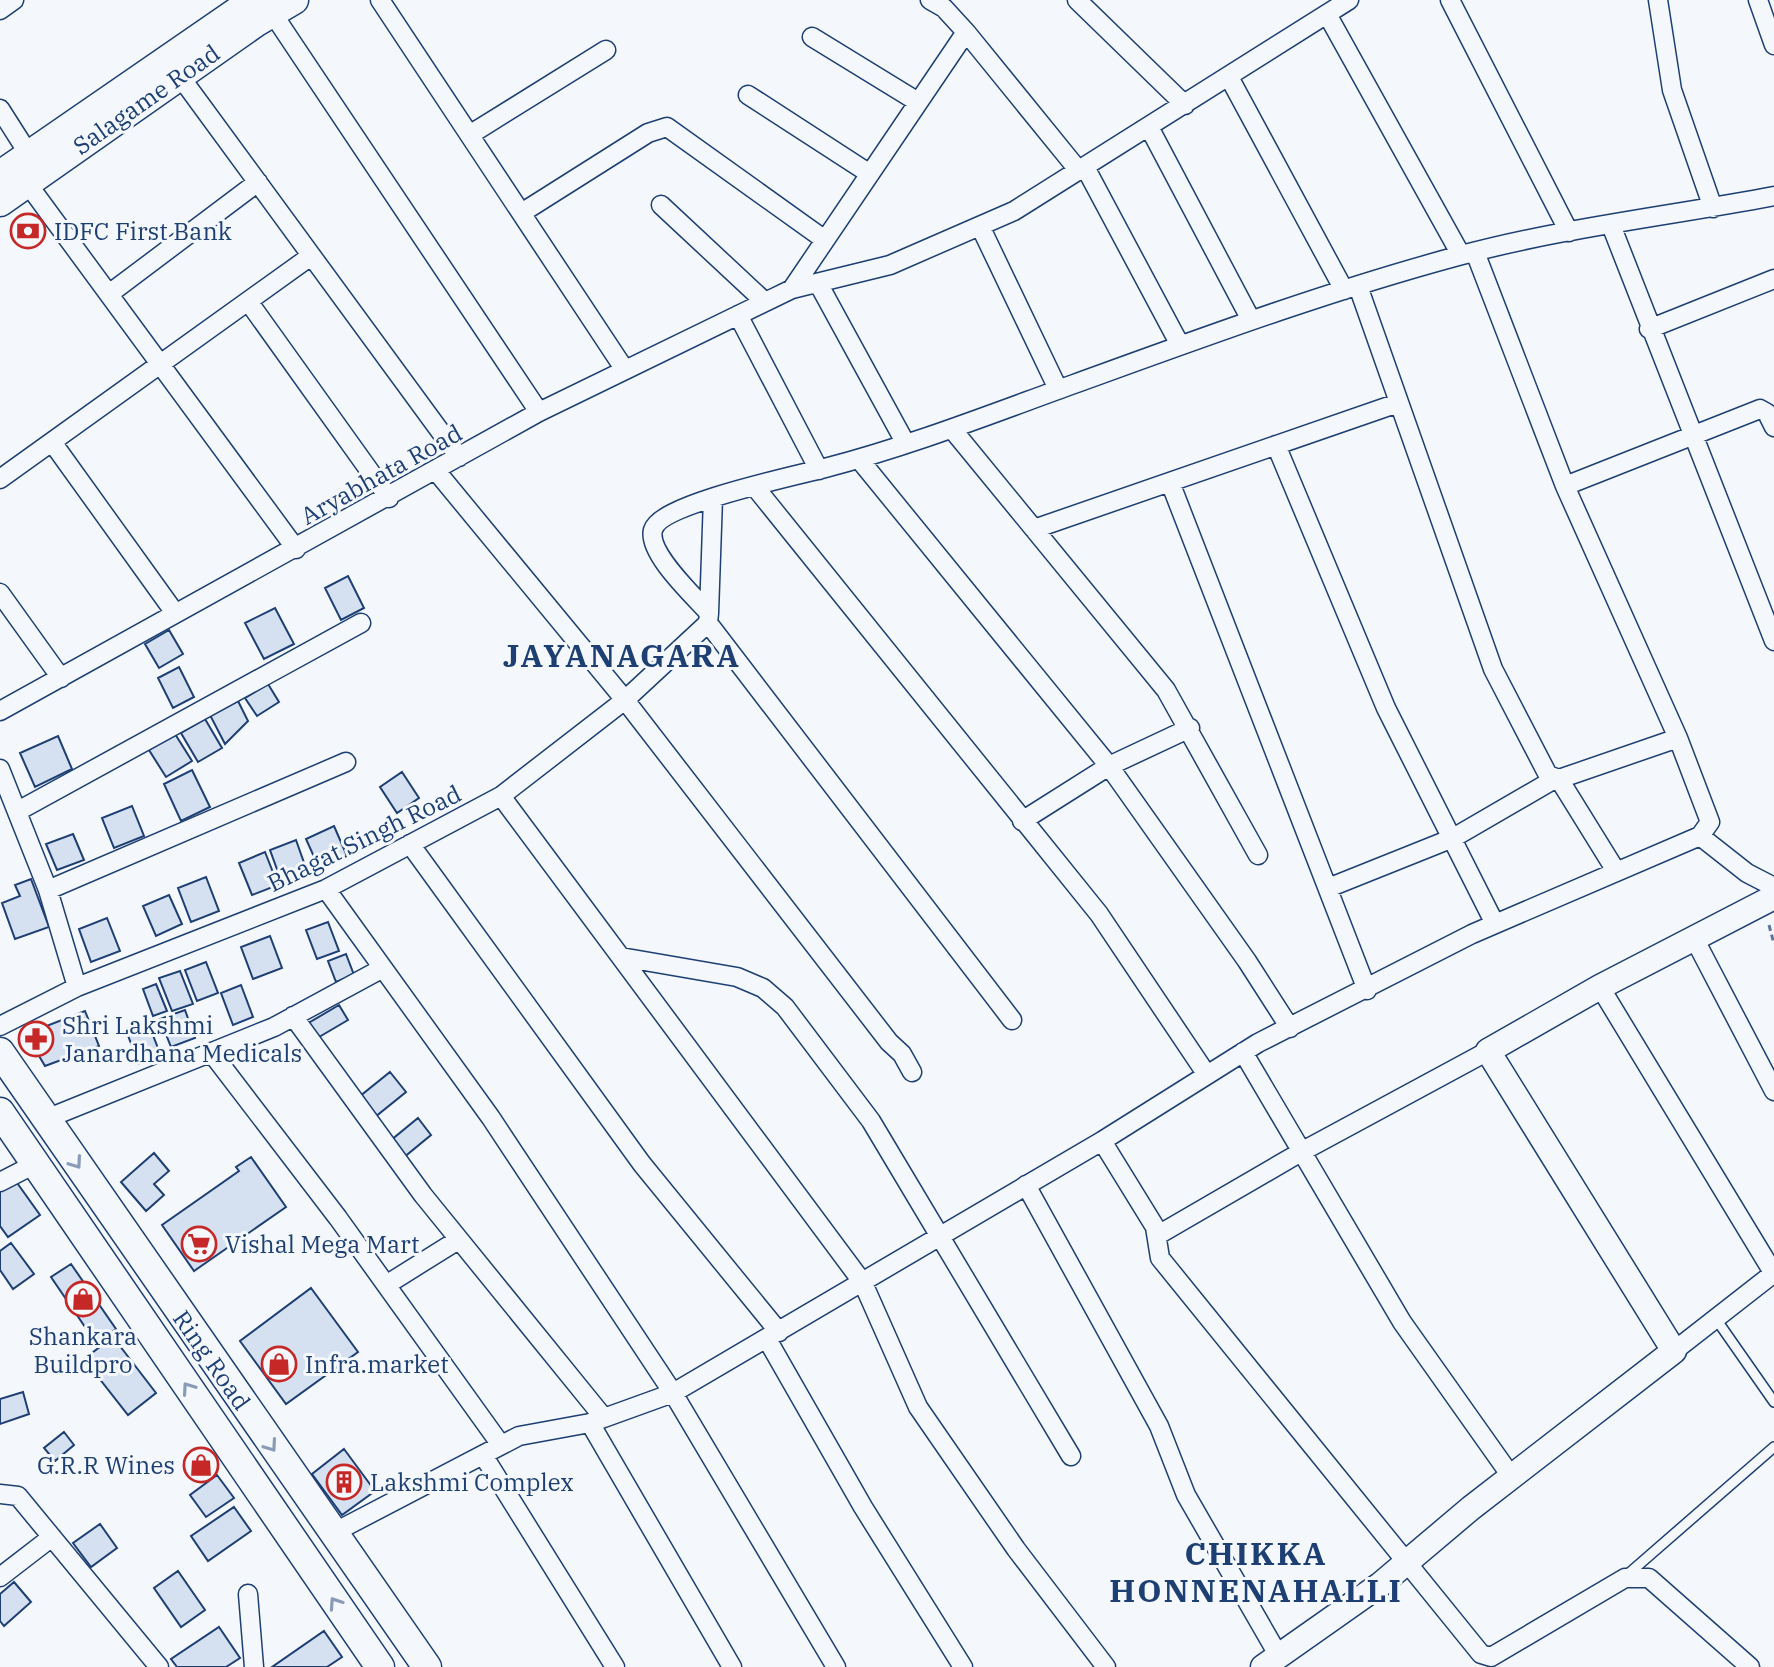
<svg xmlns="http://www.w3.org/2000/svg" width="1774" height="1667" viewBox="0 0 1774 1667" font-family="'IBM Plex Serif',serif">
<rect width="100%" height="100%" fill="#f4f7fb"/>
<path fill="#d5e0f0" stroke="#1d3f73" stroke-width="2" d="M348,576L364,608L341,620L325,588Z
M275,608L294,644L264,659L245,623Z
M169,630L183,654L159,668L145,644Z
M179,667L194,697L173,708L158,678Z
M268,684L279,702L257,716L245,698Z
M238,701L248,721L225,744L210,715Z
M205,719L222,748L198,762L181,733Z
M175,734L192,761L166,777L149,750Z
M58,736L72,769L35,787L20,753Z
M192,770L210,807L181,821L164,784Z
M402,772L419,798L397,813L380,787Z
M132,806L144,836L114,848L102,818Z
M334,826L347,856L319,868L306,839Z
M73,834L84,860L57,870L46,844Z
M296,840L308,874L282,883L270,850Z
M265,852L278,885L252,895L239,863Z
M206,877L219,911L191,922L178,888Z
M31,879L49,927L15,939L2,903L20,896L15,885Z
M169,895L182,924L156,936L143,906Z
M107,918L120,951L91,962L79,929Z
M328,922L339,951L317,959L306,930Z
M270,936L282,968L253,979L241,947Z
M346,954L354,975L336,982L328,961Z
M206,962L218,993L197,1001L185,970Z
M180,971L193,1004L172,1011L159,978Z
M156,984L167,1011L153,1016L143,989Z
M241,985L253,1017L233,1025L221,993Z
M339,1005L348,1020L314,1040L305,1025Z
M185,1010L195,1038L171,1047L160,1019Z
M85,1011L99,1046L45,1066L26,1034Z
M149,1025L161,1056L139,1064L127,1033Z
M390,1072L406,1092L375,1117L359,1097Z
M418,1118L431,1135L403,1158L390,1141Z
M154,1153L169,1171L154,1184L164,1195L146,1211L121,1182Z
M251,1157L286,1207L194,1271L162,1225L239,1171L236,1167Z
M15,1180L40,1215L8,1237L0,1226V1190Z
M11,1243L34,1274L13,1289L0,1270V1251Z
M71,1264L116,1329L96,1343L51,1277Z
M311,1288L358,1352L286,1404L240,1341Z
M113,1337L156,1393L128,1415L84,1359Z
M23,1392L29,1414L0,1424V1399Z
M64,1432L74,1445L55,1461L44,1448Z
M344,1449L375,1491L342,1515L312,1474Z
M217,1475L234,1498L206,1517L190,1495Z
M234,1507L251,1531L208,1561L191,1536Z
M100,1524L117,1548L91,1567L73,1543Z
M178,1571L205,1610L181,1627L154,1588Z
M14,1582L31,1602L4,1626L0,1621V1594Z
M219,1627L240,1658L226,1667H177L171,1659Z
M324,1631L342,1657L327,1667H272Z"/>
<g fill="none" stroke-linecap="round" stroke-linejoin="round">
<g stroke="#1d3f73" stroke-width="12">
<path id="lane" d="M1716,1319L1774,1402
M1627,1575L1774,1447"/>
</g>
<g stroke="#1d3f73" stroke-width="21">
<path id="street" d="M380,0L625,370
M930,0L944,8L966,32L1079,171
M1077,0L1185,105
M1450,0L1569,232
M1658,0L1672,90L1713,208
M1758,0L1774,45
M0,10L14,0
M273,14L539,412
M1327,14L1461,255
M812,37L918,102
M179,75L459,457
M1229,77L1344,290
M748,95L870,174
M0,109L35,164
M1149,127L1251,320
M471,134L606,50
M1085,167L1180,345
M27,183L296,549
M661,205L765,302
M523,212L648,133L667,127L825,240
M1611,225L1774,641
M981,228L1058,389
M1475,252L1565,486L1678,738
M818,283L906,444
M792,289L966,32
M109,294L258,182
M248,301L389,498
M738,315L819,470
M1649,329L1774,279
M952,429L1166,690L1258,855
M52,442L175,613
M1276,445L1386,708L1495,924
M859,459L1109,766L1247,961L1290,1028
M437,472L625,700L889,1042L902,1054L912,1072
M0,479L311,256
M1170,482L1367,990
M1565,486L1760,409L1767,413L1774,427
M755,487L1099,914L1207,1075
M1034,529L1398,403
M0,593L61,678
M709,613L713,498
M0,711L539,412L792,289L890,265L1014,211L1349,0
M0,769L48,890L77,987
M1559,779L1616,871
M501,796L863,1283L918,1407L1016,1549L1106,1667
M18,811L361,623
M1022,821L1109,766L1190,728
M1700,836L1747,873L1774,887
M410,844L642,1164L779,1332
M1328,888L1453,838L1553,780
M326,889L491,1118L673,1393L836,1667
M48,890L346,762
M1694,938L1774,1091
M621,957L737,977L763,988L785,1007L871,1121L1071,1456
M1600,987L1774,1274
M293,1016L423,1195L604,1418
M1012,1020L708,623L709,613C694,596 647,553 653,530C660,504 795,476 825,468C910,446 991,414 1074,384C1201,338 1328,291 1458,256C1561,228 1669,216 1774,196
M0,1026L77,987L326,889L501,796L625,700L708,623
M211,1052L338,1218L501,1445
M1243,1052L1402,1322L1511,1476
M46,1119L274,1027L383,968
M1102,1141L1155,1227L1160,1258L1481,1654L1491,1657L1625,1578H1649L1750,1667
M0,1182L35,1164
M1026,1185L1159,1426L1186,1495L1280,1658
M1158,1235L1301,1152L1488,1051
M386,1285L458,1240
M767,1339L863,1507L963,1667
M1674,1351L1774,1273
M590,1423L732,1667
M483,1455L615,1667
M0,1494L18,1496L159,1667
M333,1533L519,1436L590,1423L673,1393L1102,1141L1258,1043L1472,934L1700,836L1710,822L1678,738L1559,779L1548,775L1493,669L1358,286
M0,1577L52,1537
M248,1594L254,1667"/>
</g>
<g stroke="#1d3f73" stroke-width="27">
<path id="secondary" d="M1263,1667L1381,1584L1471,1508L1674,1351L1488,1051L1600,987L1774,897"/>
</g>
<g stroke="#1d3f73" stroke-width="31">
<path id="primary" d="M0,175L254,0
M0,202L255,23L294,0
M0,1052L427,1667
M0,1112L380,1667"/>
</g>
<path stroke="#5e769c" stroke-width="3" stroke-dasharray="6 4" stroke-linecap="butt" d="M1769,925L1774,944"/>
<use href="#lane" stroke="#f4f7fb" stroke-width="9"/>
<use href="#street" stroke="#f4f7fb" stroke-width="18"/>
<use href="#secondary" stroke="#f4f7fb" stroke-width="24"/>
<use href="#primary" stroke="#f4f7fb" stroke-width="28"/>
</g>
<defs><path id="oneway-chevron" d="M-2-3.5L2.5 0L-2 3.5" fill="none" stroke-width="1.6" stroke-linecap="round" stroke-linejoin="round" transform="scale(2)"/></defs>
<g stroke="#889bb7">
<use href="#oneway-chevron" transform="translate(76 1163) rotate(55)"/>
<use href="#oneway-chevron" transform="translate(188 1388) rotate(-125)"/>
<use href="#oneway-chevron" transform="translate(271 1446) rotate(55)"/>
<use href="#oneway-chevron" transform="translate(335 1603) rotate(-124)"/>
</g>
<defs>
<g id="bank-ring" transform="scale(1.8)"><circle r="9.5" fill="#f4f7fb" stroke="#c62828" stroke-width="1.5"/><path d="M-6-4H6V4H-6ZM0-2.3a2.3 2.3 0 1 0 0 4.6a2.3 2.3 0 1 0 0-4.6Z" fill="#c62828"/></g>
<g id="pharmacy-ring" transform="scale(1.8)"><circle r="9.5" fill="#f4f7fb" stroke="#c62828" stroke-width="1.5"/><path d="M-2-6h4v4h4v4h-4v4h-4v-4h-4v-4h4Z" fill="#c62828"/></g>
<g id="supermarket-ring" transform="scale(1.8)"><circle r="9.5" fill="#f4f7fb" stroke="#c62828" stroke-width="1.5"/><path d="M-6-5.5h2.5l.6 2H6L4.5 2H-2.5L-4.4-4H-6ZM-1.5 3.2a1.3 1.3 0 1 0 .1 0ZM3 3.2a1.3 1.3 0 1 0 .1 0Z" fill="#c62828"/></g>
<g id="shop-ring" transform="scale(1.8)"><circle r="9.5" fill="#f4f7fb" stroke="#c62828" stroke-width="1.5"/><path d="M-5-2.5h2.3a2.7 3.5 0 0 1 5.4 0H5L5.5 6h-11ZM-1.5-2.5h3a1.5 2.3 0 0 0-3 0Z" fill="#c62828"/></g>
<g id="building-ring" transform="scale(1.8)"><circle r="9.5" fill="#f4f7fb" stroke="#c62828" stroke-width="1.5"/><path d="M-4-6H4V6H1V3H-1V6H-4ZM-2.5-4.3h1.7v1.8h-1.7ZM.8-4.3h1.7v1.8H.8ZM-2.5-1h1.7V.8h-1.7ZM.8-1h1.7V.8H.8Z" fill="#c62828"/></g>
</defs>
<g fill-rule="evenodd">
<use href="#bank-ring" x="28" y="231"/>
<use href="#pharmacy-ring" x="36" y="1039"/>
<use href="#supermarket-ring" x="199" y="1244"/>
<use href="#shop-ring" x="83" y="1299"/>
<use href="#shop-ring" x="279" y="1364"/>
<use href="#shop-ring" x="201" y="1465"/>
<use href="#building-ring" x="344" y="1482"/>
</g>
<g text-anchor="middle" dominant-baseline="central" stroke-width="6" stroke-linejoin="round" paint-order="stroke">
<g font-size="24" fill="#1d3f73" stroke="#f4f7fb">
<text transform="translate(146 99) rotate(-35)">Salagame Road</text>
<text transform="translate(381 474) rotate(-29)">Aryabhata Road</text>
<text transform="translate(364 838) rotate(-26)">Bhagat Singh Road</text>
<text transform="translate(212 1360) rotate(55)">Ring Road</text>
</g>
<g font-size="24" fill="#1d3f73" stroke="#f4f7fb" text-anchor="start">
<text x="54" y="231">IDFC First Bank</text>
<text x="62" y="1025">Shri Lakshmi<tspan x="62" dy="28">Janardhana Medicals</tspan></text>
<text x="225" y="1244">Vishal Mega Mart</text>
<text x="83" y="1336" text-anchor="middle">Shankara<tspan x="83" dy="28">Buildpro</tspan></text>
<text x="305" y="1364">Infra.market</text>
<text x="175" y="1465" text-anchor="end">G.R.R Wines</text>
<text x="370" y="1482">Lakshmi Complex</text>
</g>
<g font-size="32" font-weight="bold" letter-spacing="2" fill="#1d3f73" stroke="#f4f7fb">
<text x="622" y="655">JAYANAGARA</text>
<text x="1256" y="1553">CHIKKA<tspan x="1256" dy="37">HONNENAHALLI</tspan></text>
</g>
</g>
</svg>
